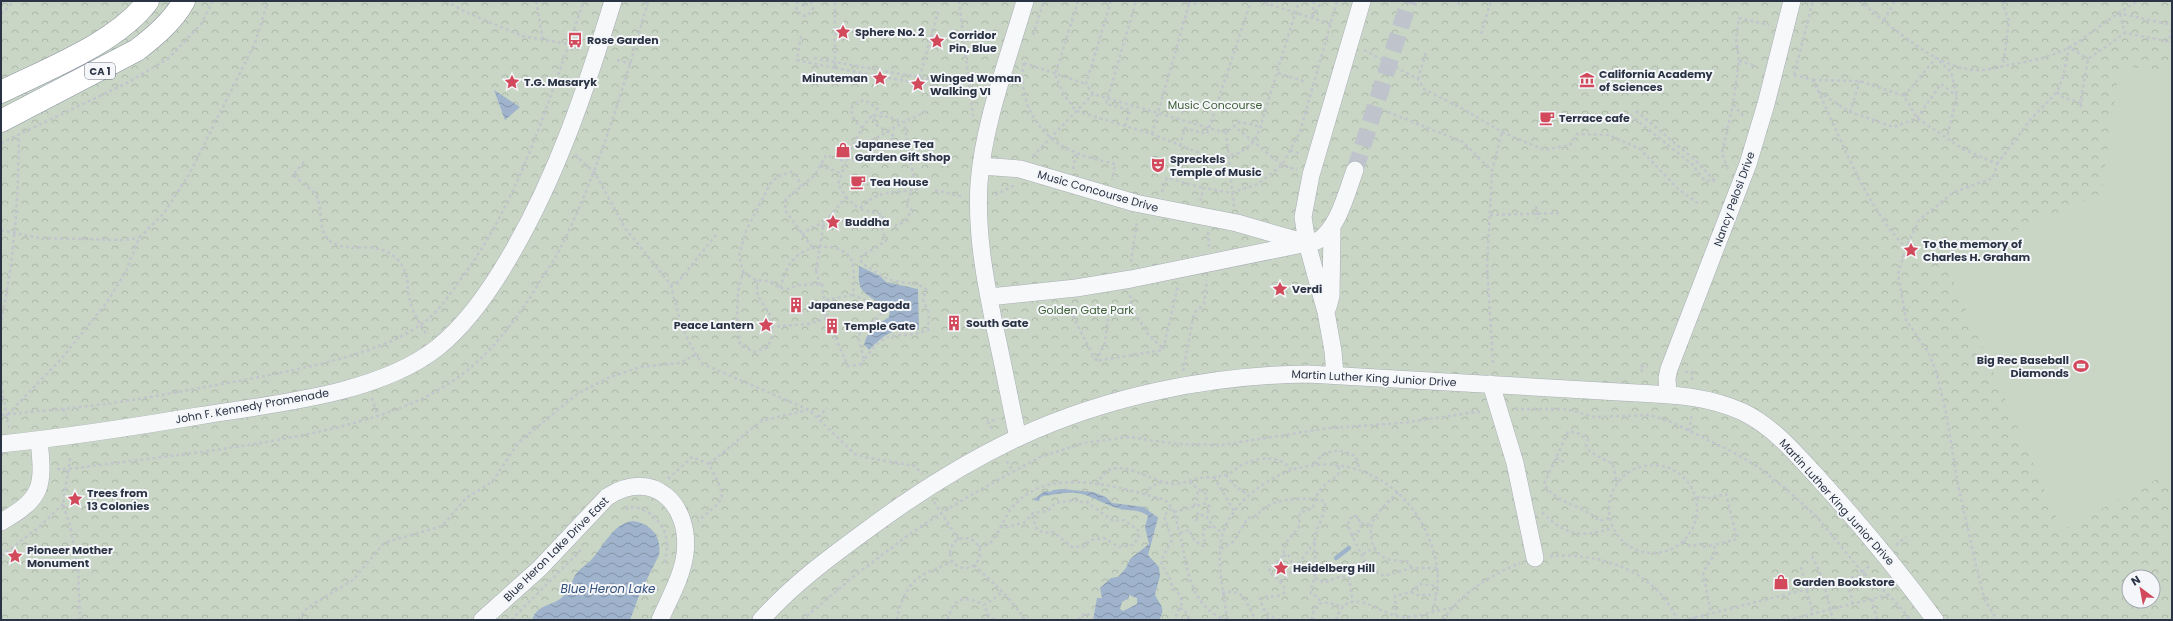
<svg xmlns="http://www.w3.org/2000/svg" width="2173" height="621" viewBox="0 0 2173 621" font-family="Poppins,sans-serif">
<defs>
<pattern id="park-crowns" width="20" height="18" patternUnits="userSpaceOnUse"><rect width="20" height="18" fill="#c9d6c5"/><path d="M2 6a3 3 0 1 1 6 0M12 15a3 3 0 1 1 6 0" fill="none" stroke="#adb8ab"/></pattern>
<pattern id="water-waves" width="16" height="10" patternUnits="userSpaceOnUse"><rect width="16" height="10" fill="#9fb4cc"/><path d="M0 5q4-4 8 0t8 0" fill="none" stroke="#8293a7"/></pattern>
</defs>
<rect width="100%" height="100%" fill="#e4e7ec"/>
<path fill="url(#park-crowns)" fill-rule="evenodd" d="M1,1H2172V620H1ZM2129,577H2153V601H2129Z"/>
<path fill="#c9d6c5" d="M2120,65L2172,74V471L2062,530L1945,261L2101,194Z"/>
<path fill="url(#water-waves)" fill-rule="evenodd" d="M494,90L520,107L505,120Z
M859,266L880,276L886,282L918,289L919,330C896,326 884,334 869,350L864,344C868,330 876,325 889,317L890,310C882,302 864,297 860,286C858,280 859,272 859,266Z
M1062,489L1093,492L1106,497L1112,503L1144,507L1158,518L1148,555L1159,567L1160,576L1155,594C1159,605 1167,607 1159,620H1093L1097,598H1102L1100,588L1111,578L1118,577L1126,568L1130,559L1149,544L1145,527L1148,516C1138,508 1129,512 1117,508C1088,498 1085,488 1051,495C1046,496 1044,495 1040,498L1039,501L1033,500L1045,491L1050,492L1053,490ZM1129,595L1137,598V604L1123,611L1120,609L1122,602L1129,598Z
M633,521C651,524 662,536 659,555L640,593L630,620H532C539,601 555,608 566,593C571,587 572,580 576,574C580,568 587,565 592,559C604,546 613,523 633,521Z"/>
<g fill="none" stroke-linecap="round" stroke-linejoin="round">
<path stroke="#9fb4cc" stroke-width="4.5" d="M1336,558L1349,548"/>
<path stroke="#bfc3cb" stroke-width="17" stroke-dasharray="17 8" stroke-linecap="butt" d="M1355,170L1409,1"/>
<g stroke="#a9aeb7" stroke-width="18">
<path id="minor" d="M981,166L1020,169L1135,203L1237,223L1303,242
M989,297L1076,288L1131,279L1317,241C1338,230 1347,191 1355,170
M1328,307L1331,296L1332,228
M1335,375L1333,351L1326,312L1307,243L1303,217L1311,175L1362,1
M1491,384L1515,463L1535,558
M1668,393L1667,378L1669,369L1748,164L1766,104L1792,1
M1018,438C1010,401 1003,364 995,328C985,280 976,233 979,183C984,121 1008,60 1025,1
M1,444C67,437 133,427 198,416C272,404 377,395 437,348C467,324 491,289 510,256C557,176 586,89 613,1
M1,522C43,498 44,487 39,440
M482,620L540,568L607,497C654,467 691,505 685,554C682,577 669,599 660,620
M761,620C792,585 830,557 867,530C914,495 964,463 1017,438C1107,396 1210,375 1308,374L1637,393C1675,395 1708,396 1743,412C1774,427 1797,455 1820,480C1861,525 1899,571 1935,620"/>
</g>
<g stroke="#8b94a3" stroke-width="23">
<path id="highway" d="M1,92C47,69 117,43 148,1
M1,121L137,50C155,36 173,21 184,1"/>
</g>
<path stroke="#c2c5cb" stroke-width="2.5" stroke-dasharray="3 3" stroke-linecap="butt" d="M446,1L464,11L522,36L568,44L575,47
M536,1L543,40
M798,1L796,10L804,16L808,15L813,9L811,1
M959,1L973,116
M1078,1L1055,75L1065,96L1076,111L1152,134L1207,156L1223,157L1239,153L1251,145L1258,134L1299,1
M1111,1L1086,84L1093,94L1219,131L1226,132L1240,122L1262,127
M1182,1L1196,4L1203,1
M1259,1L1331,24
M1314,1L1312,18L1322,1
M1391,1H1398
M1859,1C1891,25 1933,67 1975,70C1988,71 2002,66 2014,64C2033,61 2053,56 2070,47C2093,33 2114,14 2138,1
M2002,1L2009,21L2003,66
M1458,5L1460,1
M804,7L805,1
M2118,13L2172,25L2169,42
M1,14L14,1
M2120,14L2125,33
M1884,20L1895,1
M1481,34L1491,1
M1033,35L1044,1
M801,36L797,60L835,68V62L955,84
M1364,50L1418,79L1424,89L1465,110L1502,132L1544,150L1570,145L1577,134L1609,135L1640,149L1678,189L1699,204
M814,58L835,62V1
M617,60L631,64
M1739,61L1757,66
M1024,63C1016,101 1040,140 1077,153C1089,158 1103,161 1115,164L1112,180
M1024,63L1086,84
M835,68L950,89L951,84
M1278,73L1306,82
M1794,75L1813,1
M1794,75L1813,80
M1418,79L1426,52
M1813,80L1860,81L1904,96L1917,118L1963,149L1997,164L1993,178L1954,192L1919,220L1906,248C1864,205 1839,133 1813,80Z
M918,83L938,12
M1819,92L1850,112L1894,127L1917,118L1941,84L1957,96
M2057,92L2064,98L2080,102
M1904,96L1936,58L1951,72L1957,96L1947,137
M2080,105L2088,59L2125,33L2172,42
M2080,105L2081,106L2082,100
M1636,111L1695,160L1715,181
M1388,112L1463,142L1492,171
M1850,112L1860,81
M1630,115L1692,164L1705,181H1715
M1743,116L1733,104L1739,61L1736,39L1739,18L1769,25
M1233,125L1282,165L1297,170
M1125,126L1130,110L1106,104L1136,1
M862,128L872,115L885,117
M1226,132L1234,207
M1152,134L1189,4
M1,143L129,82L169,58L201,24L213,1
M1180,146L1185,128L1207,134L1251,1
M1290,150L1298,153L1300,152
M870,154L880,157L894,136L877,125L872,115
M575,155L595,173L625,228L671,285L678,282L716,235
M1033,156L1093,94
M847,158L863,162L870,154L869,142L904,122L914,180L920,184
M304,162L293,175C299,181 311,188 316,195C324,209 316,230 330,241C349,256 381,235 402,265C409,275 407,286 409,297C412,310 419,324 427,335
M1997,164L2031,119L2057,92L2063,77L2069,47L2088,59
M820,165L842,174
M1073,169L1076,153
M1728,169L1722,153L1733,105
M935,190L964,197
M1162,192L1167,178L1204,188
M995,195L1015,185
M846,197L859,209
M1200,201L1204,188L1231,193L1258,184L1282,165L1300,132L1337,1
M1536,206L1537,219
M1490,215L1562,213
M883,222L895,226L905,221L912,210L907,206L911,191
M823,227L825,222L846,197L838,184L849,153L862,128L854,120L851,110L853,105L864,100L870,103L887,117L904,122L927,111
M1,230L39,238L124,240L139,238
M1208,232L1209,247
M802,235L809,229L824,222
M812,247L785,210L786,199L815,175L826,155L846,162
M1906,248L1898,274L1906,320L1928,352L1936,371L1946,412L1958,485L1975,561L1984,598L1997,620
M1131,262L1137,220
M816,271L820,285
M743,272L756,280L769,281L780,288L788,289L799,285L822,284L827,318L831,320
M756,280L758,296L770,315L772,336L768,347L754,352L740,344L737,319L738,292L743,272L739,256L746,231L770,184L777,177L791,172L797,176L801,186
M671,285C677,312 685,342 703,364L809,410L855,454L869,458L915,466L922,474
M780,288C784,277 787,264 797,256C810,244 843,242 852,261C855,270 854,286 853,295L870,302L882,312L879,317L860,331L859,340L864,360C891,322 895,343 928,330L929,313L923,301L926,289C914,280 899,285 886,278C878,274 871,268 862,264L860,257L886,241L881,226L883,215L859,209C880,188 893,194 919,189
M826,300L853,295
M1067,305L1096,361L1163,350L1178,286
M1131,307L1148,334L1163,349
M1,320C15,257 18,199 19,135
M771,327L808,324L827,318
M833,332L848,366L862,364L864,360
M1096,361L1105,343L1109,311L1131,307L1130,295
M1493,363L1487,268L1492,171L1502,132
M1183,371L1194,313L1204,304L1207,280
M1642,372L1641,366L1648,367
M1685,372H1692V380
M1,384L9,429
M372,398L378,417
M63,409L66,415
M1515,409H1565L1595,417L1650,415L1669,421L1733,452L1758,467L1786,489L1817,517L1862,572L1889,595L1911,620
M8,414L62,358L108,301L127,269L139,238L164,213L190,173L255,43L266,8L265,1
M1,415C38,411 76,408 113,403C155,397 197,388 239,381C294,370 385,355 428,319C441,308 451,293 461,279C522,197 550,95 584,1
M818,417L827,408
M992,429L988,422L998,419
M1689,431L1692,414
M70,458L63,504L70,526L78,567L80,620
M1556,458L1564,462
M1007,461L1013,472
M709,464L761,421L808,410
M1315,464C1324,449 1341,447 1356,457L1360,471
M1609 509a44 44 0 1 1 88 0a44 44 0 1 1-88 0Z
M57,469H69C151,458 233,450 313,433C362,422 415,408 457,378C490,355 515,321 536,288C544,273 555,260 562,245C600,167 625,84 648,1
M1226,475L1234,485L1248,495
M1214,477L1234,511
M668,479L692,457L709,464L720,486L722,497L718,504L698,521
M1189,482L1206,494L1207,503
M1098,485C1110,447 1152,485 1176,484C1185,483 1192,479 1200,478C1208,477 1217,478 1225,475C1231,474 1235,469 1240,466C1256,457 1279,454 1291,469
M1398,492C1390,500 1381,508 1375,517C1367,530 1370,551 1385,558C1392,561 1400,561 1407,561L1412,568
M1145,494L1151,487L1163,481
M1697,498L1702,496L1706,499L1726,494L1737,539L1714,545L1715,554L1703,572L1711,613
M934,502L959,540
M1194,506L1197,499L1198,490
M625,508C642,503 663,520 666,537C668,547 666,556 664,565
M1171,508L1164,516L1172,540L1161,561C1164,572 1171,575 1172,588L1180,595L1182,603L1174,620
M1174,512L1207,503L1209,506L1207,518L1213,526L1223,533
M1542,512C1566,536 1581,538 1613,528
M1609,518L1599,521C1584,505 1557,505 1544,484L1568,432H1576L1588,439L1586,445L1590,452L1613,464L1617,483
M1197,521L1196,518L1198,513L1207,518
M1361,523L1372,525
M1000,526L1004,528L1025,522L1033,513L1048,511L1055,503L1075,500L1078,502H1087L1113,521L1124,520L1138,530L1139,537L1133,545L1119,547L1104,538L1090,540L1085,546L1072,547L1053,532L1043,533L1035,527L1033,513
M1180,533L1189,530L1195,541L1203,546L1205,543L1203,534L1204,529L1213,526
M1352,535L1359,531L1361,526L1358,517L1354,515L1348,521L1350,532L1369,569L1384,576L1412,568H1437
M950 553a15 15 0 1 1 30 0a15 15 0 1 1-30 0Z
M1683,541L1690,546L1702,544L1703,547L1714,545
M1896,545L1906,537
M979,547C982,546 987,545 990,543C999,534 1003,519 1011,509C1042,468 1105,483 1147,495C1154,497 1162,498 1167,502C1174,508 1176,519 1178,527C1188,563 1186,603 1225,620
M1221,549L1233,542L1248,518L1258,515C1267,498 1307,496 1324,501C1328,510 1318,524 1316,533C1312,547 1318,565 1314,579C1313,585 1310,589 1311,594L1318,597L1321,602
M1363,554L1375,547
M1,556L38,528L63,504
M1283,556L1288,554L1293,566L1291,572L1280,581L1269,572L1270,567L1283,556L1285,544L1299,527L1300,513L1313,508C1316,491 1324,484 1338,475L1339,465
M1550,556C1599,552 1657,571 1677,620
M1812,556L1823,579L1833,620
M974,565C993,583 1011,598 1025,620
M1293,566L1299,563L1315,542
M1801,567L1813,614
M1862,572L1871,565
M1315,578L1324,583L1341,576L1349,578L1353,602
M1411,592L1417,595H1436
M1222,593C1248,588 1245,604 1256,620
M1872,599L1877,620
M1853,604L1847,579L1865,574
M1180,608L1185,611L1190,620
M1396,616L1395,596L1411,592L1420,584L1437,586
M1689,619L1847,579
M298,620L307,608L353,580L384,543L442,526L466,498L492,482L519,442L577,394L608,378L640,367L680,363L696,354
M511,620L581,550
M802,620L853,577L907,536L941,513L978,491L1040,457L1084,443L1128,437L1177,444L1222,445L1329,428L1402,423L1483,411
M897,620C900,601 908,582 926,573C935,569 944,566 952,561
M948,620C953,597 965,595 984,605
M994,620L989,616L984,605L999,595L1001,589
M1078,620L1085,613L1094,617
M1227,620C1224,592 1215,560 1223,533C1229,514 1243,499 1258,488C1320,441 1402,468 1429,539C1433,548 1436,559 1437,568C1439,583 1436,596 1433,611
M1267,620L1269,616
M1280,620C1268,616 1263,611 1260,599C1267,594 1276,599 1284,593V587L1280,581
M1312,620C1314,596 1328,603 1344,607
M1336,620C1348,581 1381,616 1402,617C1418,618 1436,610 1452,608
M1443,620C1462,592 1489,576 1520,563
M1687,620L1693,618L1698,620
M1787,620L1888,595"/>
<use href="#minor" stroke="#f7f8fa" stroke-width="17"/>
<use href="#highway" stroke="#fff" stroke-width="22"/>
<path stroke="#c2c5cb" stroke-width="2.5" stroke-dasharray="3 3" stroke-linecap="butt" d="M816,271L823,227"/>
</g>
<defs>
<g id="sight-bare" transform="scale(1.2)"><path d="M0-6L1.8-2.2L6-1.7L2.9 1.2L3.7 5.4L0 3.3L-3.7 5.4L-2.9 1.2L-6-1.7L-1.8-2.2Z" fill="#d1495b" stroke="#f4f6f9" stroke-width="2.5" paint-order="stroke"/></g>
<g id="bus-bare" transform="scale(1.2)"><path d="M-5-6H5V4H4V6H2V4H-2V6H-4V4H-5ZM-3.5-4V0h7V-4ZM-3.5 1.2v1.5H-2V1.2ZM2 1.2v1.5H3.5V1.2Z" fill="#d1495b" stroke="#f4f6f9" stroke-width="2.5" paint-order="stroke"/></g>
<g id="museum-bare" transform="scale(1.2)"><path d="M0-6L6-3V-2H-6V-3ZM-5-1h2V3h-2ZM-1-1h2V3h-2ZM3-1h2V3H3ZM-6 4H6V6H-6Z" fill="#d1495b" stroke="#f4f6f9" stroke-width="2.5" paint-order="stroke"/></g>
<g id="cafe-bare" transform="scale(1.2)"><path d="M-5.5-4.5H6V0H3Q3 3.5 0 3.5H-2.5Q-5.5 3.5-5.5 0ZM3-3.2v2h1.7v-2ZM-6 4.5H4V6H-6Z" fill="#d1495b" stroke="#f4f6f9" stroke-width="2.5" paint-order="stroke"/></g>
<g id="shop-bare" transform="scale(1.2)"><path d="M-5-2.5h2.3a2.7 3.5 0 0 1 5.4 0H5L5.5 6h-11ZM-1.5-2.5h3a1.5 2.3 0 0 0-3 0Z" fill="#d1495b" stroke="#f4f6f9" stroke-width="2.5" paint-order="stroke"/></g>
<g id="theatre-bare" transform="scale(1.2)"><path d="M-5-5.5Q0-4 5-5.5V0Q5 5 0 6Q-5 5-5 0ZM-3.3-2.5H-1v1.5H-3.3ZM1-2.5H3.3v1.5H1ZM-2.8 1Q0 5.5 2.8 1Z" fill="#d1495b" stroke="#f4f6f9" stroke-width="2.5" paint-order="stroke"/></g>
<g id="building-bare" transform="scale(1.2)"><path d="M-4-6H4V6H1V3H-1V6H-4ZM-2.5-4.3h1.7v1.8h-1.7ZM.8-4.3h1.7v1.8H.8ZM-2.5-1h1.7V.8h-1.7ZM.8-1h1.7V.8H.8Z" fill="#d1495b" stroke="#f4f6f9" stroke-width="2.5" paint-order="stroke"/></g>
<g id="stadium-bare" transform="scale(1.2)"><path d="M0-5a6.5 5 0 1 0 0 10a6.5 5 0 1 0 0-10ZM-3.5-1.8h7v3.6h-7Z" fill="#d1495b" stroke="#f4f6f9" stroke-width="2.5" paint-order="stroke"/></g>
</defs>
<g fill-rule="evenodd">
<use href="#sight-bare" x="843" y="32"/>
<use href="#bus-bare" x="575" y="40"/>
<use href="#sight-bare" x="937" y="41"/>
<use href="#sight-bare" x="880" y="78"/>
<use href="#museum-bare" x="1587" y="80"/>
<use href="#sight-bare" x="512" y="82"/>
<use href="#sight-bare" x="918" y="84"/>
<use href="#cafe-bare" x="1547" y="118"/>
<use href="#shop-bare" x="843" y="150"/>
<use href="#theatre-bare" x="1158" y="165"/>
<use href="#cafe-bare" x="858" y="182"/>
<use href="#sight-bare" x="833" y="222"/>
<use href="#sight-bare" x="1911" y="250"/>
<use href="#sight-bare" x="1280" y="289"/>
<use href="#building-bare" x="796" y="305"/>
<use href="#building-bare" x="954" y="323"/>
<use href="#sight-bare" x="766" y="325"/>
<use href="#building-bare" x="832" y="326"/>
<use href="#stadium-bare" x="2081" y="366"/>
<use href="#sight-bare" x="75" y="499"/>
<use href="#sight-bare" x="15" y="556"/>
<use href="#sight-bare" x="1281" y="568"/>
<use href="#shop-bare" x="1781" y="582"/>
</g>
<g text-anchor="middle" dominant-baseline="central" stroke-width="4" stroke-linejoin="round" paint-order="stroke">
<rect fill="#f4f6f9" stroke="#676e7b" stroke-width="1" x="85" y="63" width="30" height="16" rx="3"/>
<g font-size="10" font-weight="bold" fill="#2b3445">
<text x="100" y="71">CA 1</text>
</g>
<g font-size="11" font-weight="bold" fill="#2b3445" stroke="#f4f6f9" text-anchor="start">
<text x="855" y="32">Sphere No. 2</text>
<text x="949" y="35">Corridor<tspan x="949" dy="13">Pin, Blue</tspan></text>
<text x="587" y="40">Rose Garden</text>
<text x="1599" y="74">California Academy<tspan x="1599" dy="13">of Sciences</tspan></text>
<text x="868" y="78" text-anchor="end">Minuteman</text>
<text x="930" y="78">Winged Woman<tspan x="930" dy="13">Walking VI</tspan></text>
<text x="524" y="82">T.G. Masaryk</text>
<text x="1559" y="118">Terrace cafe</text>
<text x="855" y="144">Japanese Tea<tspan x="855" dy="13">Garden Gift Shop</tspan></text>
<text x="1170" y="159">Spreckels<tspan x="1170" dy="13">Temple of Music</tspan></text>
<text x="870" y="182">Tea House</text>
<text x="845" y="222">Buddha</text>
<text x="1923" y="244">To the memory of<tspan x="1923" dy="13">Charles H. Graham</tspan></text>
<text x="1292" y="289">Verdi</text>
<text x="808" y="305">Japanese Pagoda</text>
<text x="966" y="323">South Gate</text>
<text x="754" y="325" text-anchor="end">Peace Lantern</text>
<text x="844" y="326">Temple Gate</text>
<text x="2069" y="360" text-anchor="end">Big Rec Baseball<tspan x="2069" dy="13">Diamonds</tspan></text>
<text x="87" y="493">Trees from<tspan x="87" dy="13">13 Colonies</tspan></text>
<text x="27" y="550">Pioneer Mother<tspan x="27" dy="13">Monument</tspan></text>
<text x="1293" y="568">Heidelberg Hill</text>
<text x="1793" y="582">Garden Bookstore</text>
</g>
<g font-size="11" fill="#3f6138" stroke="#f4f6f9">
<text x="1215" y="105">Music Concourse</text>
<text x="1086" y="310">Golden Gate Park</text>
</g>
<g font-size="11" fill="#2b3445" stroke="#f4f6f9">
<text transform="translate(1098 191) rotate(16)">Music Concourse Drive</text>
<text transform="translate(1734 199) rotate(-70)">Nancy Pelosi Drive</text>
<text transform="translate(1374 378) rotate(3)">Martin Luther King Junior Drive</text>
<text transform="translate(252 406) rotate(-10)">John F. Kennedy Promenade</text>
<text transform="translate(1837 502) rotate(48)">Martin Luther King Junior Drive</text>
<text transform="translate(556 549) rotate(-45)">Blue Heron Lake Drive East</text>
</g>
<g font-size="12" font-style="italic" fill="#34527a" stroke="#f4f6f9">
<text x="608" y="588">Blue Heron Lake</text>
</g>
</g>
<rect width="2173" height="621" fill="none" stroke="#2b3445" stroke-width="4"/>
<g transform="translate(2141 589) rotate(328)"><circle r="19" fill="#f4f6f9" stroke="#a4a8b1"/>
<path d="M0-3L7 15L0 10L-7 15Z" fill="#d1495b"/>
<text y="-6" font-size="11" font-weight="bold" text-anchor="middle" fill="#2b3445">N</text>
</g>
</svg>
